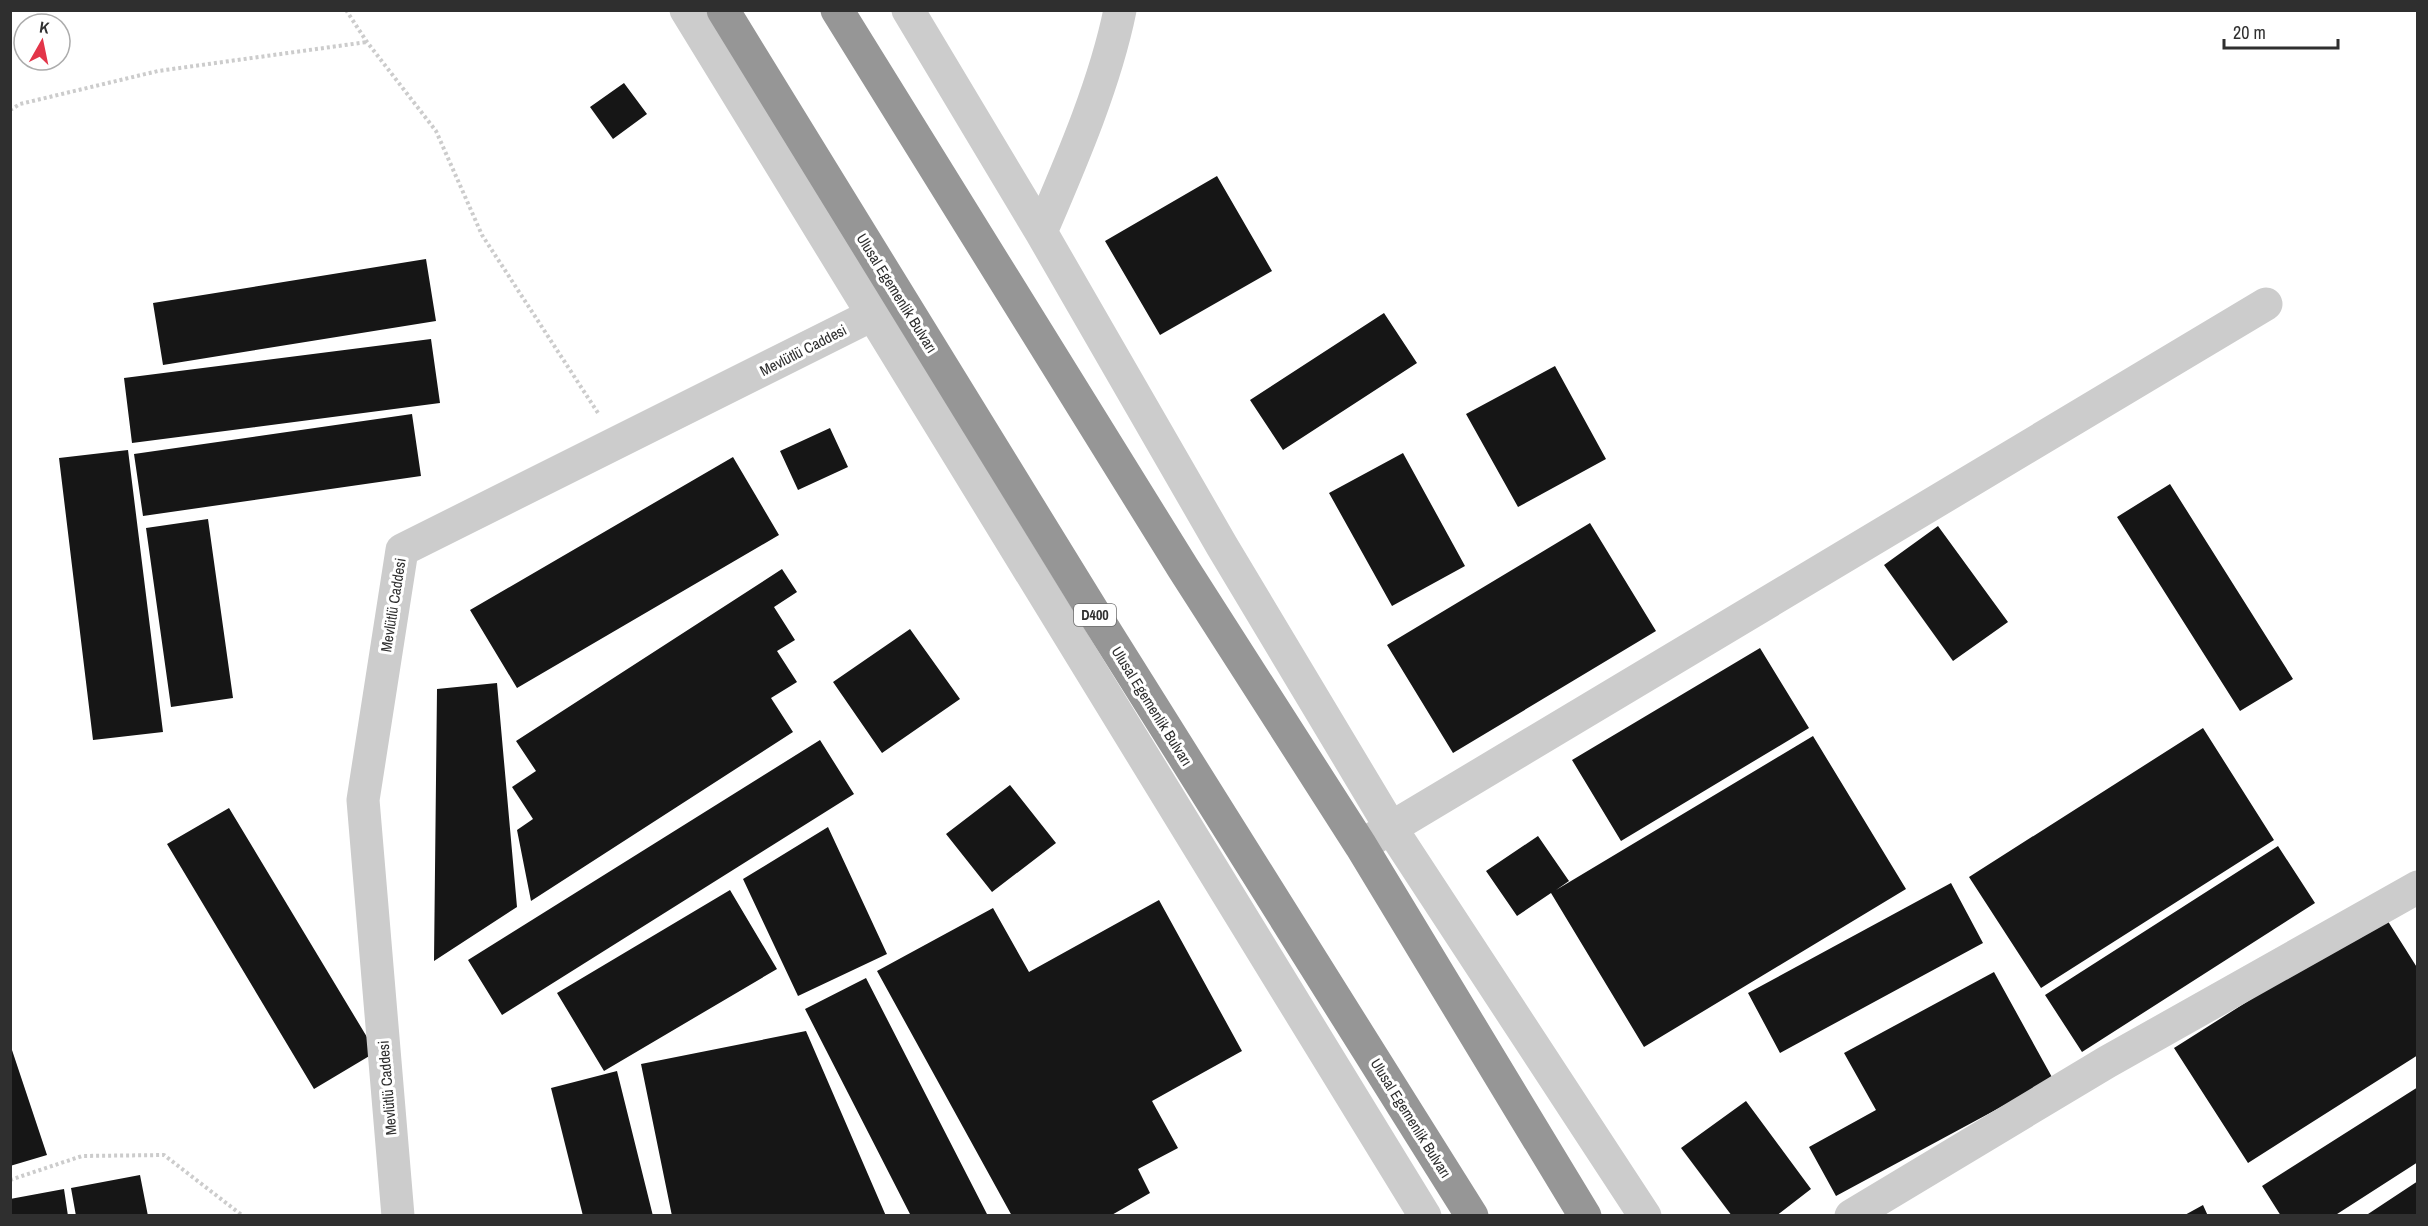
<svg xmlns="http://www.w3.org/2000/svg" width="2428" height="1226" viewBox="0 0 2428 1226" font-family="'Archivo Narrow',sans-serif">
<rect width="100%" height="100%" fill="#fff"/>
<path fill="#161616" d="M624,83L647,114L613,139L590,107Z
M1217,176L1272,271L1160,335L1105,241Z
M426,259L436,321L163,365L153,303Z
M1384,313L1417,363L1283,450L1250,400Z
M431,339L440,403L132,443L124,378Z
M1555,366L1606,459L1518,507L1466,414Z
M412,414L421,476L143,516L134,454Z
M830,428L848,467L798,490L780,451Z
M128,450L163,732L93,740L59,458Z
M1403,453L1465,566L1392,606L1329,493Z
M733,457L779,535L517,688L470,610Z
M2170,484L2293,679L2240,711L2117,517Z
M208,519L233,698L171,707L146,528Z
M1590,523L1656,631L1453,753L1387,645Z
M1938,526L2008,622L1953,661L1884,565Z
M782,569L797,592L774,607L795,640L777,651L797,682L771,698L793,732L531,901L517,830L533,819L512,787L536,771L516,741Z
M910,629L960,699L882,753L833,682Z
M1760,648L1809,728L1621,841L1572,760Z
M497,683L517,907L434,961L437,689Z
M2203,728L2274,840L2041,988L1969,877Z
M1813,736L1906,889L1644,1047L1551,893L1517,916L1486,871L1538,836L1569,881L1556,890Z
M820,740L854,794L502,1015L468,960Z
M1010,785L1056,843L992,892L946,834Z
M229,808L376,1052L314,1089L167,844Z
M828,827L887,954L798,996L743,879Z
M2278,846L2315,903L2082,1052L2045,995Z
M1951,883L1983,943L1780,1053L1748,993Z
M730,890L777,969L604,1071L557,993Z
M1159,900L1242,1051L1152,1101L1178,1148L1138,1169L1150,1193L1110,1216H1012L877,971L993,908L1029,972Z
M2384,915L2418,969V1055L2248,1163L2174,1048Z
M1994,972L2053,1079L1836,1196L1809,1147L1876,1110L1844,1053Z
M866,978L988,1216H911L805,1009Z
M806,1031L886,1216H672L641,1064Z
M10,1044L47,1155L10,1166Z
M617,1071L653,1216H583L551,1088Z
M2418,1087V1162L2334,1216H2281L2262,1186Z
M1746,1101L1811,1189L1776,1216H1732L1681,1148Z
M140,1175L148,1216H76L71,1188Z
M2418,1181V1216H2365Z
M64,1189L68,1216H10V1199Z
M2203,1205L2208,1216H2183Z"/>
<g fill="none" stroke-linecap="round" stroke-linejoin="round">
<path stroke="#ccc" stroke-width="4" stroke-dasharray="3 3" stroke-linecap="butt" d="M346,10L367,42L436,131L482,235L598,413
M10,110L20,104L158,71L367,42
M10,1180L82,1156L164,1155L243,1216"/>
<path stroke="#ccc" stroke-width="33" d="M686,10L1425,1216
M908,10L1041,232L1222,546L1391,828L1645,1216
M1041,232C1071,162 1105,84 1120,10
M1374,838L2266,304
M398,1216L363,800L402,550L892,305
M1851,1216L2107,1062L2418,887"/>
<path stroke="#969696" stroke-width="33" d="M723,10L1097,618L1472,1216
M837,10L1183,568L1361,846L1585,1216"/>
</g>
<g text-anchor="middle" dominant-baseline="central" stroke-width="6" stroke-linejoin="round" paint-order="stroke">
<rect fill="#fff" stroke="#6d6d6d" stroke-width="1.5" x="1074" y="604" width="42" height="22" rx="4.5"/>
<g font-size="14" font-weight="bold" fill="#2f2f2f">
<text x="1095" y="615">D400</text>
</g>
<g font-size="15" fill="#2f2f2f" stroke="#fff">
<text transform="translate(897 293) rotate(58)">Ulusal Egemenlik Bulvarı</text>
<text transform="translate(803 350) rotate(-27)">Mevlütlü Caddesi</text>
<text transform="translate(393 605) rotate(-81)">Mevlütlü Caddesi</text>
<text transform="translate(1152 706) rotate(58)">Ulusal Egemenlik Bulvarı</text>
<text transform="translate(387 1088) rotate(-95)">Mevlütlü Caddesi</text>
<text transform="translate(1411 1118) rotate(58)">Ulusal Egemenlik Bulvarı</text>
</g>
</g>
<rect width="2428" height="1226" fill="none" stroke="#2f2f2f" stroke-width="24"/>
<g transform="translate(42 42) rotate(9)"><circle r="28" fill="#ffffff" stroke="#acacac" stroke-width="1.5"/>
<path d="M0-4.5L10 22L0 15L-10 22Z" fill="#e33549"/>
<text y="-9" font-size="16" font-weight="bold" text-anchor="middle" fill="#2f2f2f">K</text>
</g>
<path d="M2224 39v9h114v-9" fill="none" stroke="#2f2f2f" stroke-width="3"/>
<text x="2233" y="39" font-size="18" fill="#2f2f2f" stroke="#ffffff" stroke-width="4.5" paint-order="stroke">20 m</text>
</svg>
